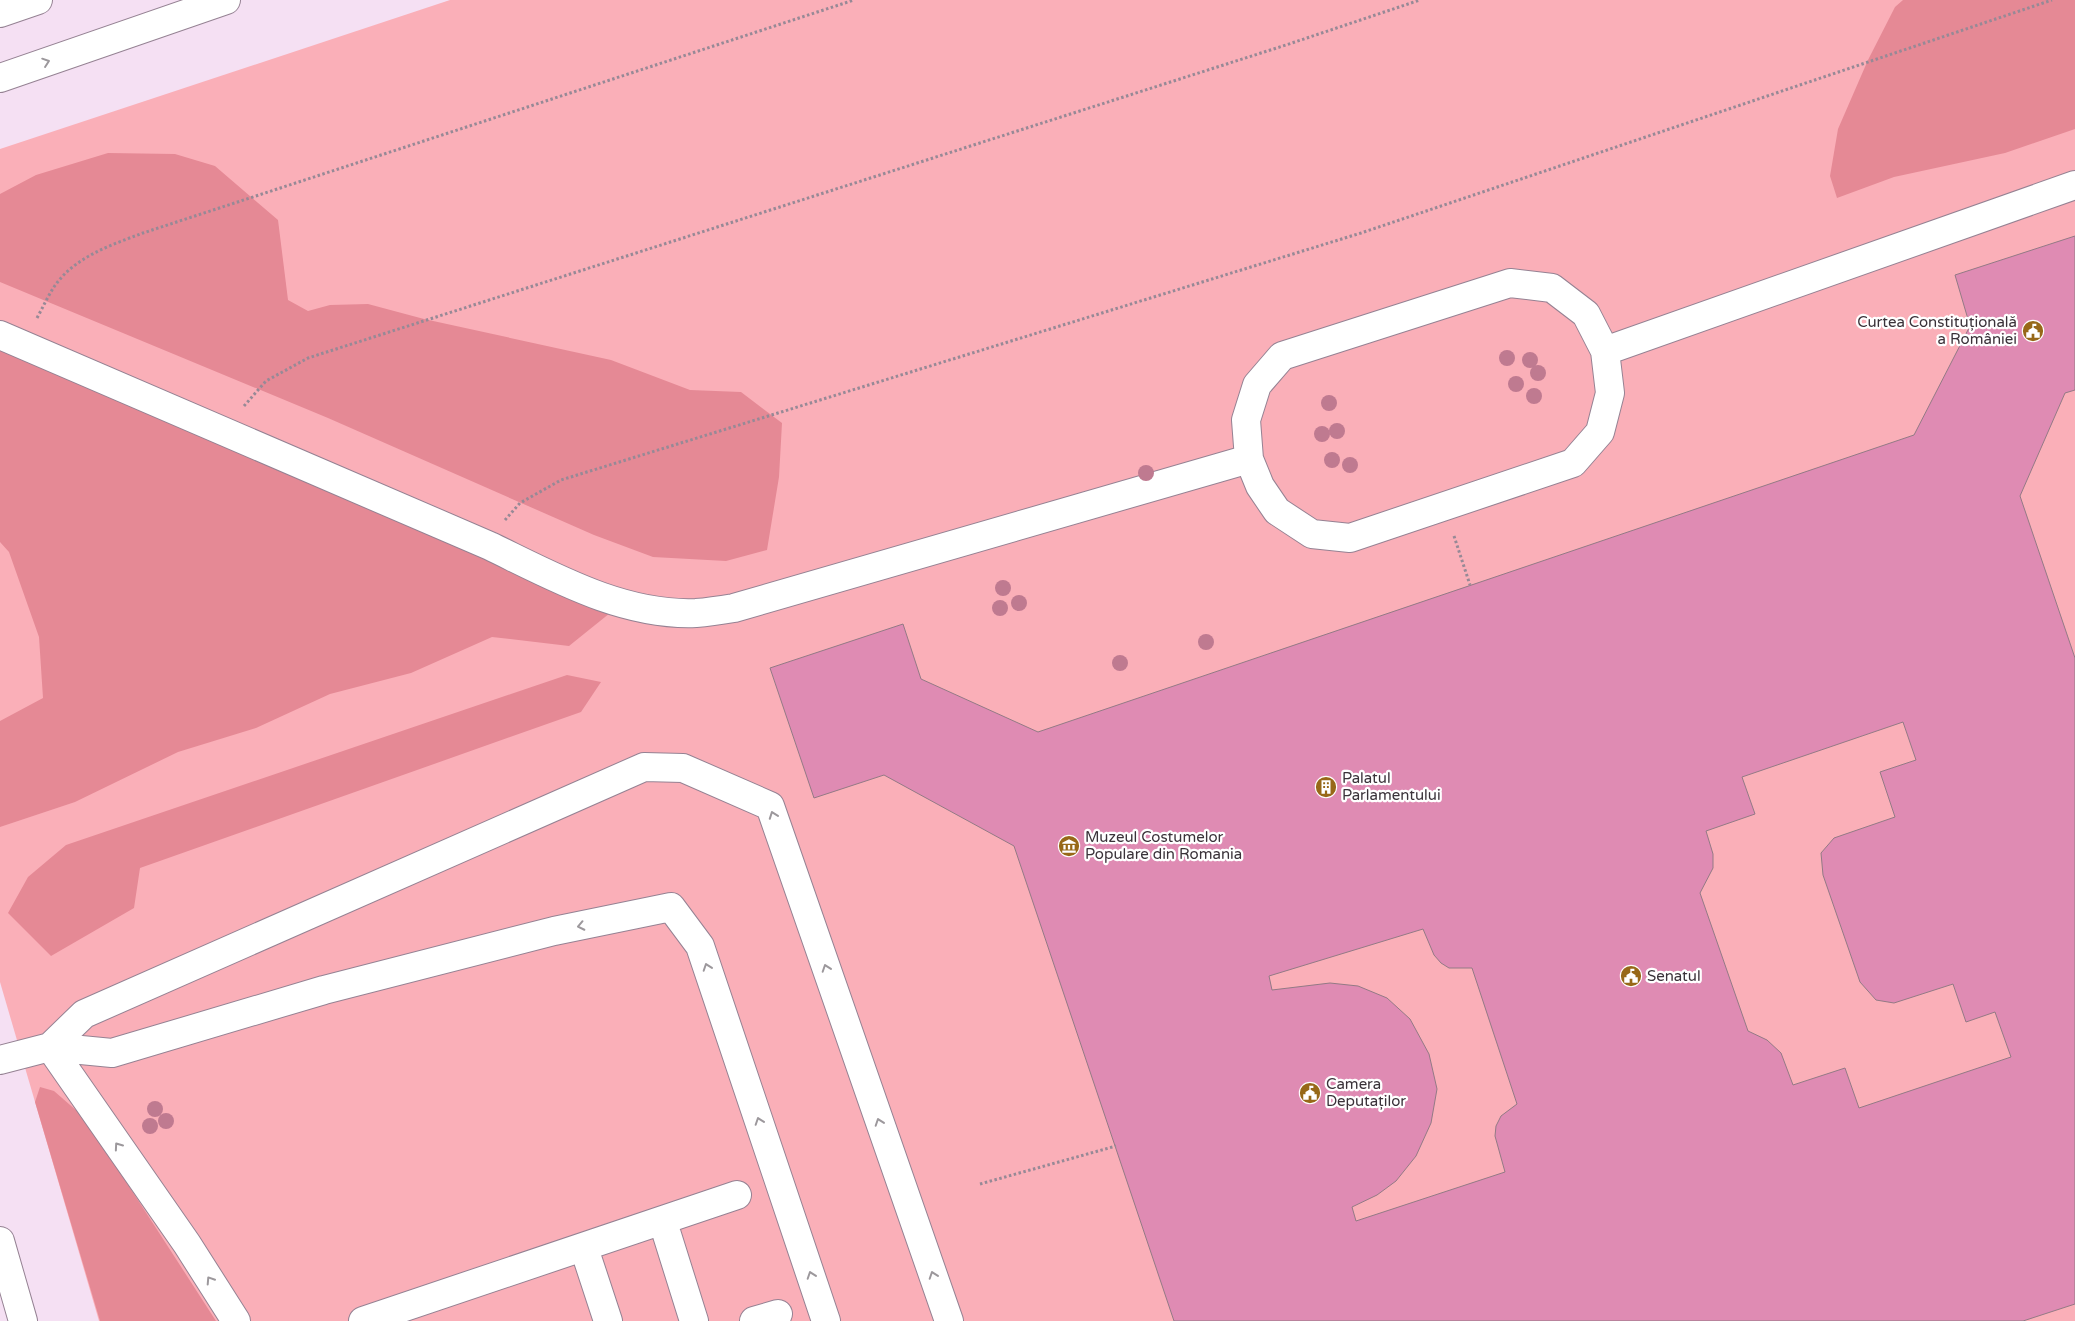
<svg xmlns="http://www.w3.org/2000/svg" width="2075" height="1321" viewBox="0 0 2075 1321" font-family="'Varela Round',sans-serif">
<rect width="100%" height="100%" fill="#f5e0f3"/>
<path fill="#faafb8" d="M450,0H2075V1321H99L0,982V149Z"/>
<path fill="#e58995" d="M1903,0H2075V129L2005,153L1894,177L1837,198L1830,176L1838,129L1868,60L1895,7Z
M108,153L175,154L215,166L278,220L288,300L308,311L330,305L368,304L424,319L611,360L690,390L741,392L782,423L779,477L767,550L726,561L653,557L594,535L328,418L0,282V194L36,175Z
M0,349L39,361L610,613L569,646L492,637L411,673L330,694L256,728L178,752L75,802L0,827V721L43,698L39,637L9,552L0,542Z
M567,675L601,682L581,712L140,868L134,908L51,956L8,913L28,877L66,845Z
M40,1087L54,1091L85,1118L216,1321H100L35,1102Z"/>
<path fill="#df8bb3" stroke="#937a85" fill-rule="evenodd" d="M2075,236V390L2065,393L2020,496L2075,658V1304L2023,1321H1174L1014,846L884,775L814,798L770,668L903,624L921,679L1038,732L1914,435L1970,326L1955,275ZM1903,722L1916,760L1880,772L1895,817L1834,838L1821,853L1823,875L1860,982L1876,1000L1894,1003L1953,984L1966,1022L1995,1012L2011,1057L1859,1108L1845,1068L1793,1085L1781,1053L1767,1040L1748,1031L1700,893L1713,868V854L1706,831L1755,814L1742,777ZM1423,929L1434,955L1441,963L1449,968H1472L1517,1104L1501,1116L1496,1126L1495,1136L1505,1172L1356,1221L1352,1207L1377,1195L1396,1181L1416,1156L1431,1123L1437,1089L1429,1054L1410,1019L1387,998L1358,986L1330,983L1272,990L1269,976Z"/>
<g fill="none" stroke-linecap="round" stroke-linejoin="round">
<g stroke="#958293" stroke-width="30">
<path id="minor" d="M1510,283L1552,288L1586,314L1605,351L1610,393L1600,432L1573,463L1350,538L1312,534L1277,511L1260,486L1249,459L1246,420L1257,385L1282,356Z
M0,335L490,546C554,577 623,616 696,613C709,612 722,610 734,608L1249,459
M1605,351L2075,185
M50,1047L112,1053L324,990L554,931L671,907L700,946L826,1321
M50,1047L187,1244L236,1321
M0,1060L50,1047L84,1014L644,767L683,768L770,806L949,1321
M663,1222L694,1321
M584,1248L608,1321
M363,1321L737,1195
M754,1321L778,1314"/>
</g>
<g stroke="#958293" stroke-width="30">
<path id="major" d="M0,13L38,0
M0,78L226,0
M0,1241L23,1321"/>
</g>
<path stroke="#978996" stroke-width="3" stroke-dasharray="2.5 2.5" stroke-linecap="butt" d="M37,318C43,307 48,296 54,287C74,257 111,245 143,233L854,0
M244,406L266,381L308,358L1286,45L1420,0
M505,520L520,503L561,480L1361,233L2052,0
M1454,536L1470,585
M980,1184L1116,1146"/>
<use href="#minor" stroke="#fff" stroke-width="28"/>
<use href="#major" stroke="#fff" stroke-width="28"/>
</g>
<g fill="#bf7a90">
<circle cx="1507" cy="358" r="8"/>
<circle cx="1530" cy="360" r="8"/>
<circle cx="1538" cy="373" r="8"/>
<circle cx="1516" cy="384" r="8"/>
<circle cx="1534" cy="396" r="8"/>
<circle cx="1329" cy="403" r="8"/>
<circle cx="1337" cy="431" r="8"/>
<circle cx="1322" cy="434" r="8"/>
<circle cx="1332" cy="460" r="8"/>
<circle cx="1350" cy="465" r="8"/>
<circle cx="1146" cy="473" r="8"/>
<circle cx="1003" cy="588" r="8"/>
<circle cx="1019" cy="603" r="8"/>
<circle cx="1000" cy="608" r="8"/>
<circle cx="1206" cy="642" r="8"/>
<circle cx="1120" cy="663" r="8"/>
<circle cx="155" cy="1109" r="8"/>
<circle cx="166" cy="1121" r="8"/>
<circle cx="150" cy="1126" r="8"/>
</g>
<defs><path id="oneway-chevron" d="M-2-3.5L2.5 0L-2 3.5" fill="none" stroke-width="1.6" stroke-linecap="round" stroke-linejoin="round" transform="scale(1.25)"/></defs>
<g stroke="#9c989c">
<use href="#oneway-chevron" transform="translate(46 62) rotate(-19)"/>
<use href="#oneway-chevron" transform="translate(773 815) rotate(-110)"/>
<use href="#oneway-chevron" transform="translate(581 926) rotate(168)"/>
<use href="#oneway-chevron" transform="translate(707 967) rotate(-109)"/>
<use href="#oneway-chevron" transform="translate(826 968) rotate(-109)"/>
<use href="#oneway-chevron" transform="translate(759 1121) rotate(-109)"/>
<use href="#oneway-chevron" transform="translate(879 1122) rotate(-109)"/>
<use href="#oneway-chevron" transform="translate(118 1146) rotate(-125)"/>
<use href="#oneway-chevron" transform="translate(811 1275) rotate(-109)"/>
<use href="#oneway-chevron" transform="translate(933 1275) rotate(-109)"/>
<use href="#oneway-chevron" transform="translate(210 1280) rotate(-123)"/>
</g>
<defs>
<g id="civic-disc" transform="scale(1.125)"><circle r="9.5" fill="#976818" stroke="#fff"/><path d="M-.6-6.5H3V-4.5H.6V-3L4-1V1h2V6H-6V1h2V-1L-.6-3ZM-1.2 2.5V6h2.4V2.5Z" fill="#fff"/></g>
<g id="building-disc" transform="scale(1.125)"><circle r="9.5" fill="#976818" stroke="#fff"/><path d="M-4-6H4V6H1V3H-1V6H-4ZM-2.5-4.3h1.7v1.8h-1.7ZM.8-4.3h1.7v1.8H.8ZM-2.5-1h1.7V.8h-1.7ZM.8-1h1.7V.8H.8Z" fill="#fff"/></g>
<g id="museum-disc" transform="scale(1.125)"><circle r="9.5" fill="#976818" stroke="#fff"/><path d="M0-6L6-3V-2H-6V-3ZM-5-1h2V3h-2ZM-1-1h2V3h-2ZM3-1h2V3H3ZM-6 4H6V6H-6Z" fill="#fff"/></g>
</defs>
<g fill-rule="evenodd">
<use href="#civic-disc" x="2033" y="331"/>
<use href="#building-disc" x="1326" y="787"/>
<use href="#museum-disc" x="1069" y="846"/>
<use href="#civic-disc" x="1631" y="976"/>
<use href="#civic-disc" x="1310" y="1093"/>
</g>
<g text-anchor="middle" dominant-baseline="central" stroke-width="4.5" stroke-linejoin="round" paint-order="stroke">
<g font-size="15" fill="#3a3239" stroke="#fff" text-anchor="start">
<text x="2017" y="322" text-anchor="end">Curtea Constituțională<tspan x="2017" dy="17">a României</tspan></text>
<text x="1342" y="778">Palatul<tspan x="1342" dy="17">Parlamentului</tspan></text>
<text x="1085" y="837">Muzeul Costumelor<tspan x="1085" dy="17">Populare din Romania</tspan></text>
<text x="1647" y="976">Senatul</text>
<text x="1326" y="1084">Camera<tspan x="1326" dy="17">Deputaților</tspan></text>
</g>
</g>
</svg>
